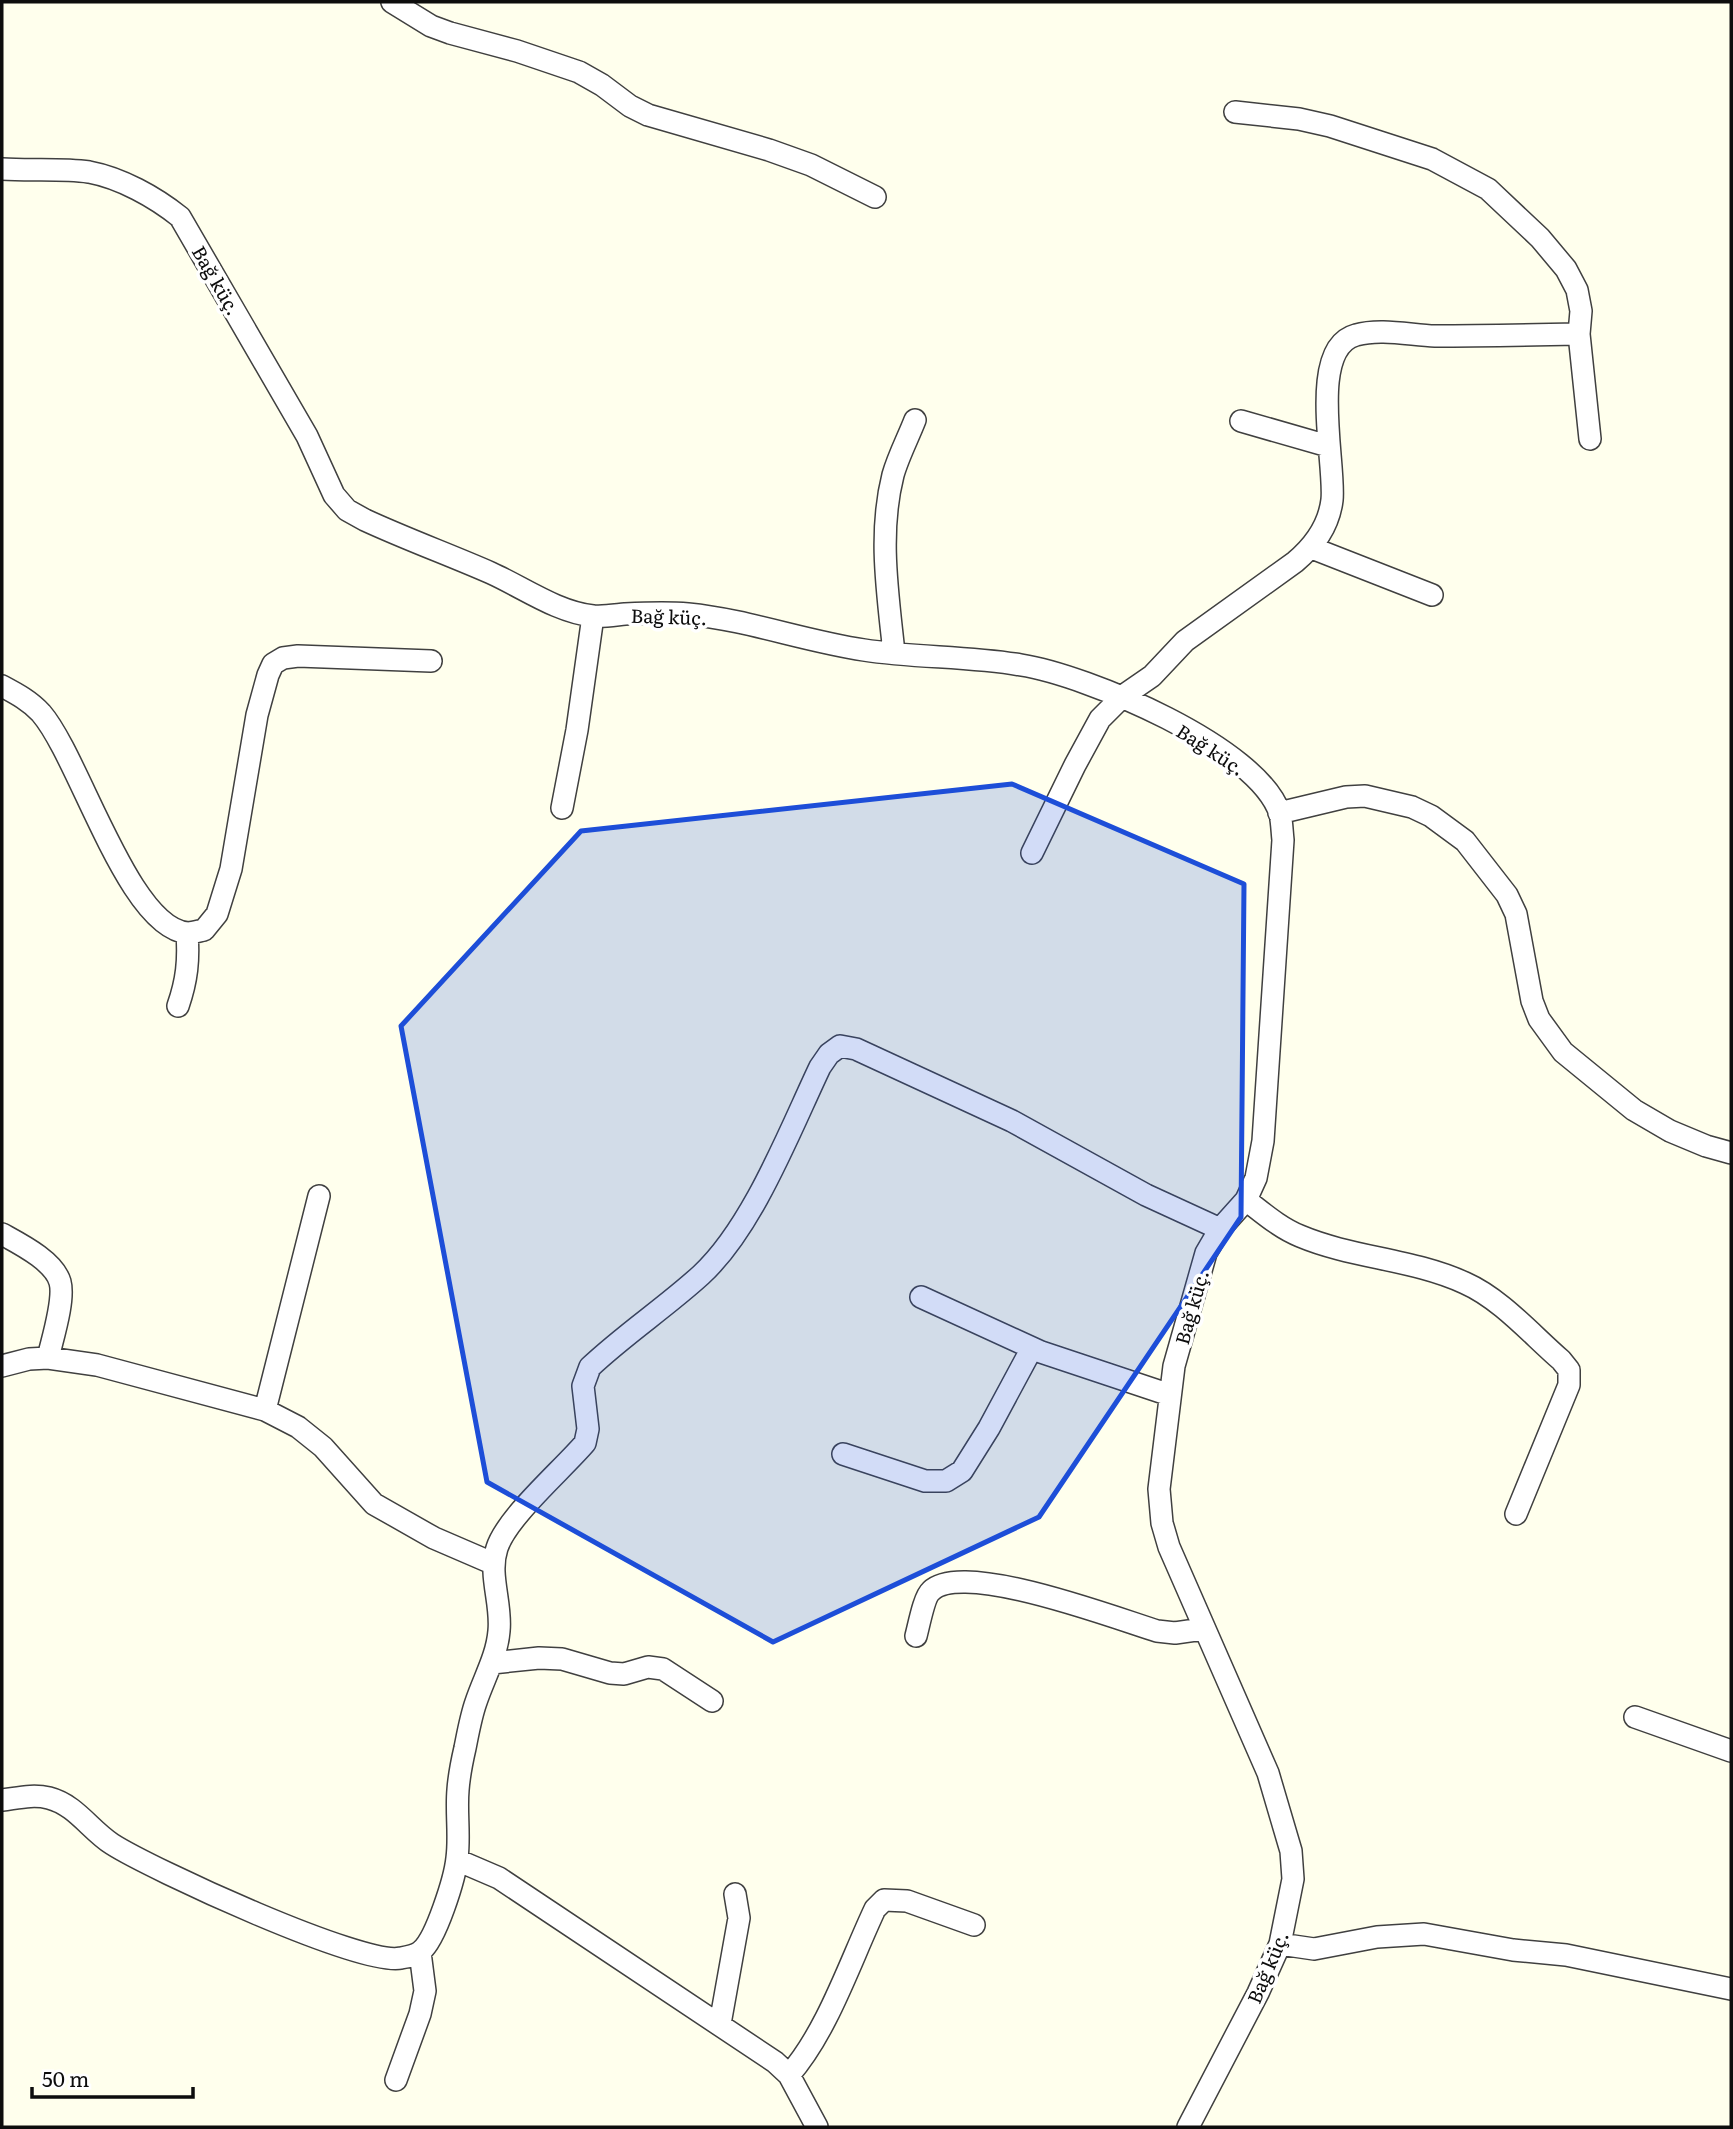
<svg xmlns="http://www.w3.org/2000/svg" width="1733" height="2129" viewBox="0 0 1733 2129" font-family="Literata,serif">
<rect width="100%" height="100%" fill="#ffffed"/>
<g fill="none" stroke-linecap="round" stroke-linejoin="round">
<g stroke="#404040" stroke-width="24">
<path id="minor" d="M392,2L431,26L450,33L517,51L579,72L602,85L630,106L648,115L769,150L811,165L875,197
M2,169C30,171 61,168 89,172C121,178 155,197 180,217L307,436L334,495L347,510L365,520C406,539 450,555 491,573C524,588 557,612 593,616C603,617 615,615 625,614C646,613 667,612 688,614C748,620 804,641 864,650C916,658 969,656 1021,665C1086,675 1259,747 1280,814C1282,822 1282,832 1283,840L1263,1141L1256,1178L1246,1200L1220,1229L1206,1253L1174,1366L1159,1489L1162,1523L1169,1547L1268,1773L1291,1851L1293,1879L1280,1944L1258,1993L1188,2127
M1579,334L1590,439
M1241,421L1328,446
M1312,548L1432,595
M894,653C888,595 878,534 893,475C898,457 908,438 915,420
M2,686C17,694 30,701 41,713C80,758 128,928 188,933C192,933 199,931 204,930L217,914L231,869L257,715L268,675L273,664L283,658L298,656L431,661
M562,808L577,730L593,616
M1279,813L1346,797L1365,796L1412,807L1431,816L1465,841L1507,895L1516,914L1532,1001L1539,1019L1563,1052L1634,1110L1670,1131L1706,1146L1731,1153
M1032,853L1075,765L1100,719L1123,696L1152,676L1185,641L1295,562C1314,546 1329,525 1332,500C1336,464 1307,348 1356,335C1380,328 1410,335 1435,336C1483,336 1531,335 1579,334L1581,311L1577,290L1566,269L1540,238L1488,189L1432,159L1330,126L1299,119L1235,112
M178,1006C187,980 189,960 187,933
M1246,1200C1263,1213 1280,1228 1300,1236C1352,1258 1413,1259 1465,1283C1501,1299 1531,1334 1561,1360L1569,1370V1385L1516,1514
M2,1234C20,1244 54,1261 60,1282C65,1300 52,1340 48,1358
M921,1297L1041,1352L1170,1395
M2,1366L29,1359L48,1358L97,1365L265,1410L298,1427L323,1447L374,1504L434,1538L492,1563
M265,1410L319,1196
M843,1454L925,1481H946L962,1471L989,1428L1032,1348
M916,1636C919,1625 924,1597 931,1591C962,1560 1115,1618 1157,1631L1175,1633L1203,1629
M492,1663L539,1658L562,1659L610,1673L624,1674L648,1667L663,1669L712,1701
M1635,1717L1731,1751
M2,1800C18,1798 33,1794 49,1798C76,1805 90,1830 112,1844C151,1869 363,1967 401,1958C407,1957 417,1955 421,1951C436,1939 455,1878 457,1858C460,1836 456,1812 458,1790C459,1776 462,1761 465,1748C468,1733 471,1716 476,1702C484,1678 497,1656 499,1631C502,1603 488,1575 497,1548C507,1517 562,1470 585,1443L588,1429L583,1386L590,1367C625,1334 666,1307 701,1275C753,1227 790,1130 820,1067L829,1054L840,1046L856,1049L1012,1121L1146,1195L1220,1229
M457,1860L499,1878L775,2062L789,2075L817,2127
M1280,1944L1314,1949L1377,1937L1424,1934L1513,1950L1566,1955L1731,1989
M720,2024L739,1918L735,1894
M789,2075C827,2032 850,1962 875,1909L884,1900L907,1901L974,1925
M396,2080L420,2014L425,1991L420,1952"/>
</g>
<use href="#minor" stroke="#fff" stroke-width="21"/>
</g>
<path fill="#1d4ed8" fill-opacity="0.2" stroke="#1d4ed8" stroke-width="5" stroke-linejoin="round" d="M1012,784L1244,884L1241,1217L1039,1517L773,1642L487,1482L401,1026L581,831Z"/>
<g text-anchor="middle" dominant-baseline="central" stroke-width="7" stroke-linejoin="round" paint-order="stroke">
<g font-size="19" fill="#0d0d0d" stroke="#fff">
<text transform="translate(217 280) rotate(60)">Bağ küç.</text>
<text transform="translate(669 616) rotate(2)">Bağ küç.</text>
<text transform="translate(1211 749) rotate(33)">Bağ küç.</text>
<text transform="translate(1191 1307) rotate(-74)">Bağ küç.</text>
<text transform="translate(1267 1967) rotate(-67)">Bağ küç.</text>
</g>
</g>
<rect width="1733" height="2129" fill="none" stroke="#0d0d0d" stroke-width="7"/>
<path d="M32 2087v10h161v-10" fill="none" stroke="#0d0d0d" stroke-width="3.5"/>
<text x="42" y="2087" font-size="21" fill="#0d0d0d" stroke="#ffffff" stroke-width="5" paint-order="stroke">50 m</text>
</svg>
